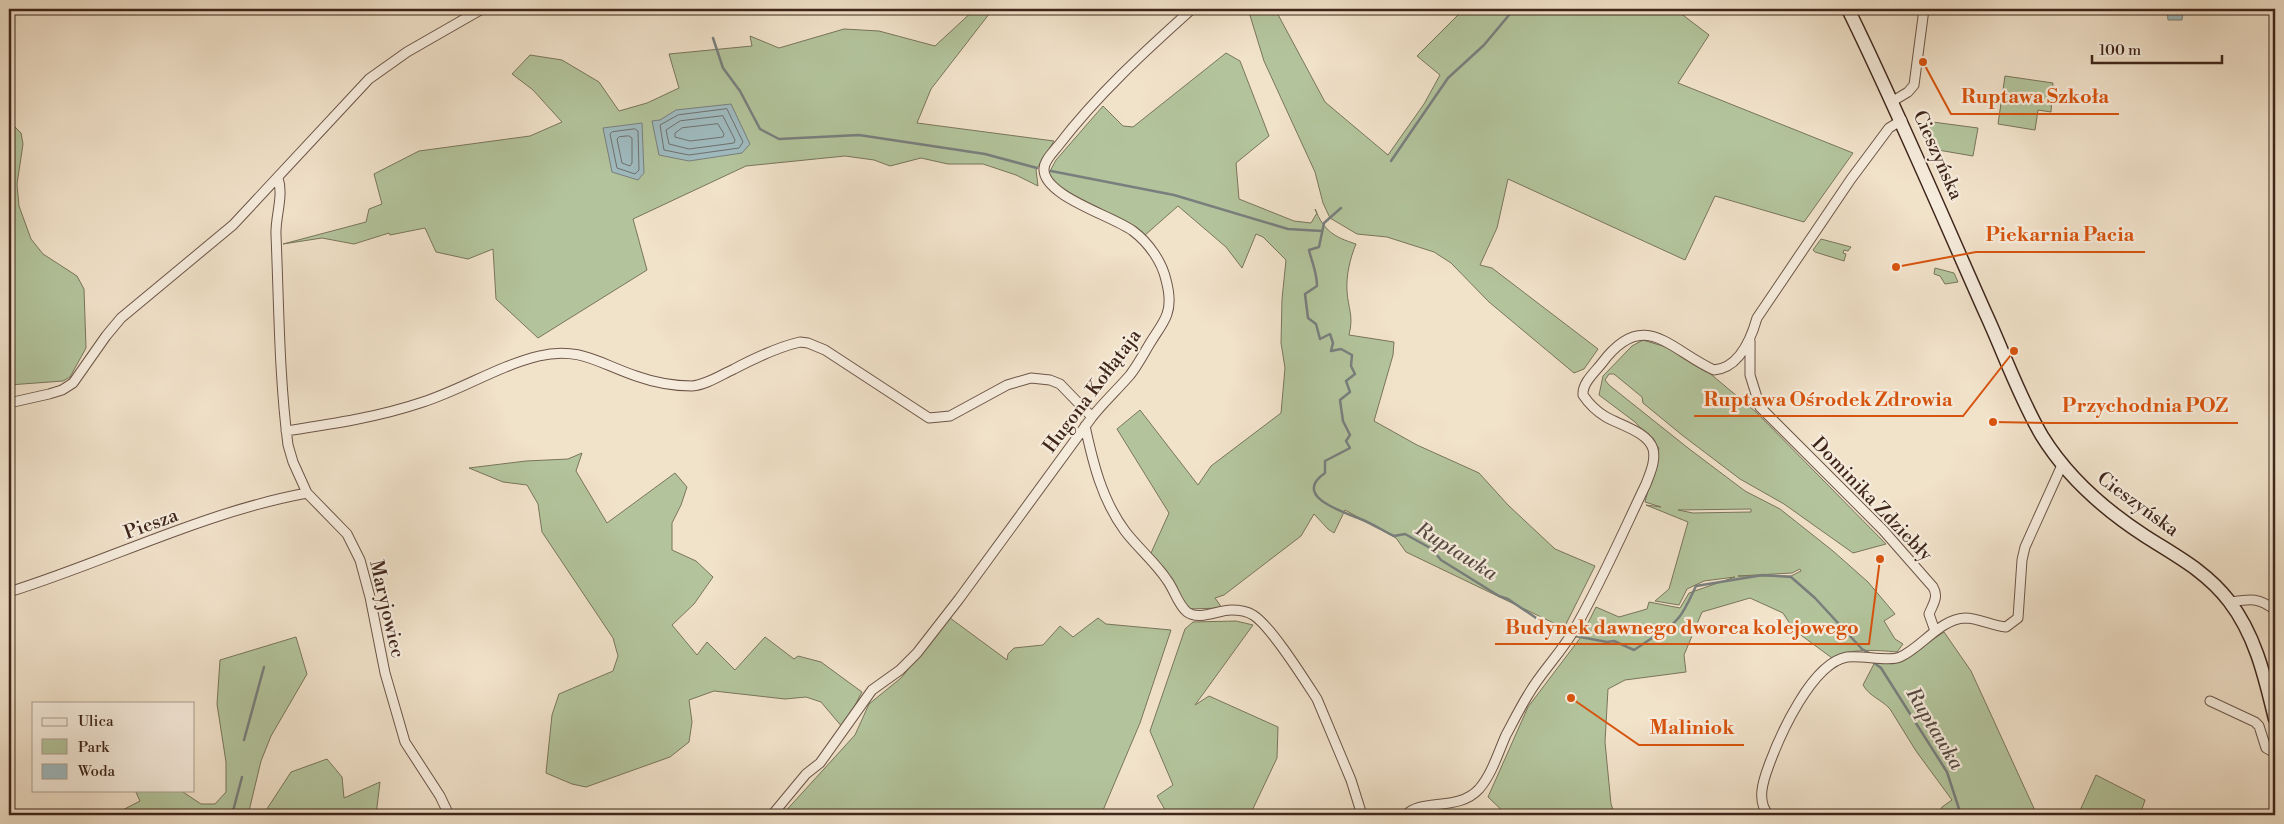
<svg xmlns="http://www.w3.org/2000/svg" width="2284" height="824" viewBox="0 0 2284 824" font-family="'Libre Bodoni',serif">
<rect width="100%" height="100%" fill="#f1e2ca"/>
<filter id="stains"><feTurbulence type="fractalNoise" baseFrequency=".004" numOctaves="4"/><feColorMatrix values="0 0 0 0 .2 0 0 0 0 .09 0 0 0 0 .02 0 0 0 .5 -.17"/></filter>
<radialGradient id="worn" r=".72"><stop offset=".6" stop-color="#630" stop-opacity="0"/><stop offset="1" stop-color="#630" stop-opacity=".3"/></radialGradient>
<path fill="#b3c49c" stroke="#79755c" fill-rule="evenodd" d="M975,9H993L931,89L917,123L1054,141L1036,170L1038,186L1016,175L983,164H948L921,158L890,166L874,160L845,156L746,166L633,219L647,270L538,338L496,299L493,249L468,259L436,252L425,228L390,235L389,233L354,244L322,238L283,244L366,222L369,209L382,204L374,174L419,151L530,136L562,122L533,90L512,74L530,55L562,60L599,82L619,111L647,103L679,88L669,54L752,46L750,36L779,48L844,29L879,31L935,46Z
M1248,9H1275L1325,102L1388,155L1424,104L1440,75L1417,56L1464,9H1675L1709,35L1678,83L1853,153L1804,222L1715,196L1685,260L1508,179L1497,228L1480,265L1492,268L1598,349L1584,369L1574,373L1489,302L1451,263L1434,252L1387,237L1357,234L1330,218L1323,203L1315,172L1264,61Z
M1226,53L1240,61L1269,136L1236,163L1239,199L1294,221L1311,223L1317,213L1315,209C1324,231 1334,237 1356,244C1350,258 1346,276 1347,291C1348,309 1354,315 1349,335L1394,342L1393,355L1374,421L1417,445L1479,473L1508,505L1555,549L1595,566L1564,628L1406,552L1396,538L1345,510L1334,533L1328,529L1314,514L1301,536L1224,595L1215,598L1222,608L1186,609L1167,571L1151,553L1169,513L1117,429L1140,410L1198,485L1211,466L1281,413L1285,368L1281,343L1282,299L1286,260L1263,237L1256,234L1242,268L1226,247L1178,206L1144,236C1124,209 1058,203 1049,173L1056,160L1103,106L1123,126L1133,127Z
M2005,76L2053,83L2051,112L2038,110L2035,130L1998,124Z
M9,121L21,133L23,144L17,184L19,206L31,239L43,254L77,276L84,289L86,348L70,377L63,381L9,385Z
M1925,121L1978,128L1973,156L1938,150L1925,128Z
M1821,239L1851,247L1848,251L1844,250L1843,253L1846,254L1844,261L1815,252L1813,250Z
M1935,268L1954,273L1958,282L1945,284L1940,276L1934,274Z
M1643,340L1666,347L1707,371L1756,412L1886,544L1853,553L1784,504L1740,479L1682,435L1643,403L1642,397L1614,374H1609L1605,380L1609,385L1688,448L1745,491L1780,509L1833,551L1868,582L1895,614L1884,621L1895,639L1903,644L1897,652C1875,650 1852,648 1832,658L1794,630L1783,613L1750,598L1702,612L1684,655L1686,672L1625,680L1608,689L1605,742L1611,804L1615,815H1507L1488,797L1528,707L1581,637L1596,607L1619,617L1647,609L1649,602L1680,608L1689,593L1735,577L1704,581L1687,589L1679,605L1655,601L1669,589L1688,522L1646,505L1661,507L1645,502L1659,448L1635,422L1599,395L1603,376L1632,346ZM1751,509V512L1693,513L1678,510ZM1800,569L1801,571L1791,576H1738L1792,573Z
M582,453L576,471L607,523L675,473L687,487L681,505L672,523V550L696,561L713,577L694,604L672,625L697,655L707,642L735,670L765,637L794,659L798,656L821,662L862,692L843,728L821,702L806,697L785,699L714,691L689,700L692,722L689,742L670,757L586,787L572,784L546,773L552,715L559,694L613,671L618,656L613,638L542,532L538,504L527,485L503,482L469,468L526,461L568,459Z
M950,618L1007,660L1008,654L1014,648L1043,645L1060,626L1073,637L1098,618L1106,624L1171,630L1140,723L1101,815H782L855,735L869,704L901,678Z
M1236,621L1253,625L1195,705L1209,696L1278,727L1277,758L1250,815H1168L1157,796L1173,785L1150,731L1185,629L1193,622Z
M1944,632L1971,671L2037,815H1938L1942,807L1952,800L1916,751L1890,709C1881,699 1870,697 1863,685L1875,662L1900,661Z
M296,637L307,674L271,736L261,761L248,815H113L140,801L135,790H180L201,804H215L226,792V762L217,704L220,660Z
M327,759L342,777L344,798L380,782L376,815H263L291,772Z
M2096,775L2145,800L2140,815H2078Z"/>
<path fill="#9fbbc0" stroke="#797f7e" d="M2167,9H2183L2182,20H2168Z
M731,104L750,144L742,153L689,161L659,155L652,121L660,120L676,110Z
M642,123L644,173L638,180L612,172L603,128Z"/>
<g fill="none" stroke-linecap="round" stroke-linejoin="round">
<path stroke="#6f706e" stroke-width="1" d="M727,109L743,142L739,148L689,155L664,150L660,125L678,115Z
M723,116L735,140L734,143L689,149L669,144L666,130L680,121Z
M718,124L724,134L723,137L690,141L675,137V133L682,128Z
M635,129L638,131L639,170L635,174L617,168L610,134L612,132Z
M629,136L632,138V163L630,166L622,163L617,139L619,137Z"/>
<path stroke="#797f7e" stroke-width="2.5" d="M713,38L723,68L740,91L760,129L779,139L859,135L985,154L1037,168
M1391,161L1448,78L1484,45L1514,9
M1051,171L1174,195L1288,229L1322,231
M1341,208L1324,223L1319,247L1309,250C1312,263 1317,272 1317,286L1305,294L1308,318L1316,324L1320,339L1330,334L1333,343L1331,351L1341,349L1352,355L1351,366L1355,374L1346,381L1350,392L1340,400L1343,421L1350,435L1346,441L1350,448L1325,461V473C1290,497 1347,513 1363,520C1374,525 1384,531 1394,536L1405,534L1432,549L1441,560L1499,596L1508,599L1548,626
M1575,636L1607,642L1614,641L1634,650L1652,638L1657,631C1679,628 1687,604 1696,586L1763,575L1791,577L1815,598L1862,649L1869,653
M1873,662L1881,668L1947,772L1961,815
M244,740L264,667
M233,811L242,777"/>
<g stroke="#6c5547" stroke-width="11">
<path id="street" d="M1893,101L1908,92L1914,85L1924,9
M278,178C284,196 275,217 276,235C279,305 279,376 288,445L293,462L307,493L347,534L360,560L370,597L385,673L405,742L440,796L449,815
M1750,341V375L1760,407L1883,530L1933,587C1939,597 1933,604 1929,614L1935,631
M9,403L49,394L62,390L73,383L106,336L121,318L233,225L369,79L407,52L482,9
M1085,426C1093,463 1102,500 1125,531C1138,548 1155,562 1167,580C1174,589 1178,605 1187,612C1199,621 1218,610 1231,610C1239,610 1247,611 1253,615C1271,626 1304,679 1317,699L1351,780L1362,815
M286,431C332,424 379,417 423,402C463,389 498,366 539,356C579,346 600,364 636,376C653,382 674,386 692,386C706,385 721,375 734,369C755,358 778,347 800,342L808,343L825,350L929,418L950,416L1007,385L1031,378L1050,380L1060,384L1092,417
M9,592C108,561 204,512 307,493
M2230,602C2250,599 2258,597 2275,610
M2210,701L2255,722L2259,726L2266,748L2275,753
M772,815L806,774L820,763L872,690L900,670L917,653L959,599L1092,417C1104,402 1117,390 1130,375C1138,365 1145,351 1152,340C1157,332 1164,323 1167,314C1171,303 1169,291 1166,280C1162,262 1149,243 1133,231C1113,216 1043,196 1044,169C1044,161 1053,152 1058,146C1097,95 1144,52 1192,9
M1406,815C1421,798 1458,812 1479,789C1492,774 1498,753 1506,735C1513,722 1520,708 1528,695C1541,672 1561,653 1574,630C1601,583 1623,532 1646,484C1650,473 1656,461 1653,449C1648,432 1620,425 1606,417C1596,411 1589,404 1583,395C1582,383 1595,372 1602,363C1644,307 1670,350 1714,370C1739,368 1751,339 1757,318L1851,179L1889,128L1902,120
M1769,815C1756,802 1763,781 1769,765C1780,735 1812,663 1847,657C1862,655 1889,662 1900,657C1921,648 1940,619 1965,618C1979,618 1992,626 2006,627L2018,618L2022,560L2025,547L2062,465"/>
</g>
<g stroke="#3f261b" stroke-width="15">
<path id="secondary" d="M1848,9C1897,109 1940,211 1985,312C2004,353 2019,397 2042,436C2068,478 2105,510 2145,536C2176,556 2206,571 2229,601C2256,636 2265,678 2275,719"/>
</g>
<use href="#street" stroke="#f6ecdd" stroke-width="9"/>
<use href="#secondary" stroke="#f6ecdd" stroke-width="12"/>
</g>
<g text-anchor="middle" dominant-baseline="central" stroke-width="4.5" stroke-linejoin="round" paint-order="stroke">
<g font-size="19" fill="#3f261b" stroke="#f6ecdd">
<text transform="translate(1938 155) rotate(66)">Cieszyńska</text>
<text transform="translate(1092 391) rotate(-53)">Hugona Kołłątaja</text>
<text transform="translate(1872 499) rotate(46)">Dominika Zdziebły</text>
<text transform="translate(2138 504) rotate(36)">Cieszyńska</text>
<text transform="translate(151 524) rotate(-20)">Piesza</text>
<text transform="translate(387 609) rotate(77)">Maryjowiec</text>
</g>
<g font-size="20" font-style="italic" fill="#574b44" stroke="#f6ecdd">
<text transform="translate(1456 552) rotate(32)">Ruptawka</text>
<text transform="translate(1934 729) rotate(59)">Ruptawka</text>
</g>
</g>
<path fill="none" stroke="#d7540e" stroke-width="2" d="M1923 62L1951 114H2119M1896 267L1976 252H2145M2014 351L1963 416H1694M1993 422L2052 423H2238M1880 559L1869 644H1495M1571 698L1639 745H1744"/>
<g fill="#d7540e" stroke="#f6ecdd" stroke-width="2">
<circle cx="1923" cy="62" r="5"/>
<circle cx="1896" cy="267" r="5"/>
<circle cx="2014" cy="351" r="5"/>
<circle cx="1993" cy="422" r="5"/>
<circle cx="1880" cy="559" r="5"/>
<circle cx="1571" cy="698" r="5"/>
</g>
<g font-size="20" text-anchor="middle" font-weight="bold" fill="#d7540e" stroke="#f6ecdd" stroke-width="4.5" stroke-linejoin="round" paint-order="stroke">
<text x="2035" y="103">Ruptawa Szkoła</text>
<text x="2060" y="241">Piekarnia Pacia</text>
<text x="1828" y="406">Ruptawa Ośrodek Zdrowia</text>
<text x="2145" y="412">Przychodnia POZ</text>
<text x="1682" y="634">Budynek dawnego dworca kolejowego</text>
<text x="1692" y="734">Maliniok</text>
</g>
<rect width="2284" height="824" fill="none" stroke="#f1e2ca" stroke-width="30"/>
<rect x="10" y="10" width="2264" height="804" fill="none" stroke="#3f261b" stroke-width="2.5"/>
<rect x="15" y="15" width="2254" height="794" fill="none" stroke="#3f261b"/>
<rect x="32" y="702" width="162" height="90" fill="#f6ecdd" stroke="#ad9d8f"/>
<rect x="42" y="718" width="25" height="8" fill="#f6ecdd" stroke="#ad9d8f"/>
<text x="78" y="726" font-size="15" fill="#3f261b">Ulica</text>
<rect x="42" y="739" width="25" height="15" fill="#b3c49c" stroke="#ad9d8f"/>
<text x="78" y="752" font-size="15" fill="#3f261b">Park</text>
<rect x="42" y="764" width="25" height="15" fill="#9fbbc0" stroke="#ad9d8f"/>
<text x="78" y="776" font-size="15" fill="#3f261b">Woda</text>
<path d="M2092 55v8h130v-8" fill="none" stroke="#3f261b" stroke-width="2.5"/>
<text x="2099" y="55" font-size="15" fill="#3f261b" stroke="#f6ecdd" stroke-width="4" paint-order="stroke">100 m</text>
<rect width="100%" height="100%" filter="url(#stains)"/>
<rect width="100%" height="100%" fill="url(#worn)"/>
</svg>
